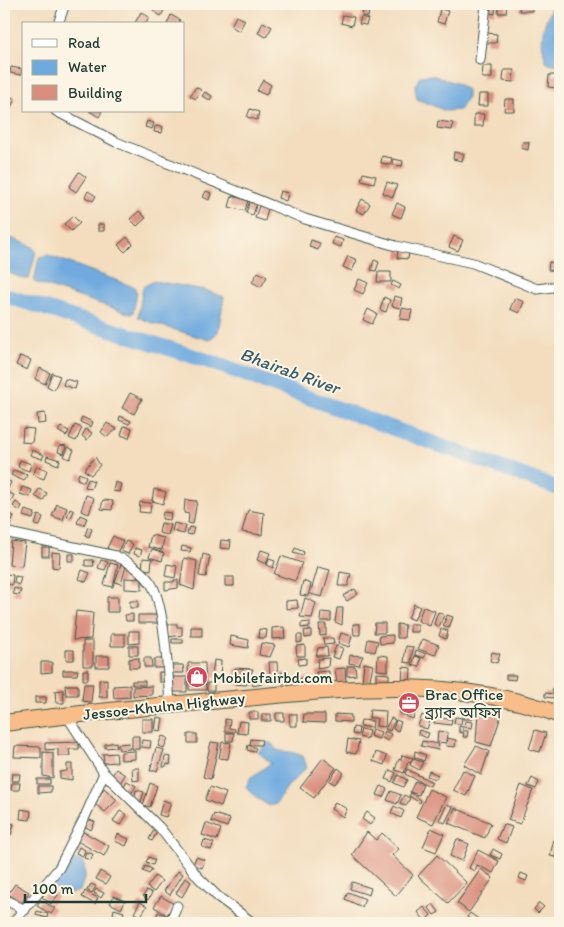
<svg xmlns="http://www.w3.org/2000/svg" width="564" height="927" viewBox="0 0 564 927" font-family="Itim,'Noto Sans Bengali',sans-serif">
<rect width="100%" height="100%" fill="#fcf5e5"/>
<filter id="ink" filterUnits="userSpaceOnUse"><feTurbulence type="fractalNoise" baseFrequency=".02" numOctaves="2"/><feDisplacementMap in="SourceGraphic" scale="10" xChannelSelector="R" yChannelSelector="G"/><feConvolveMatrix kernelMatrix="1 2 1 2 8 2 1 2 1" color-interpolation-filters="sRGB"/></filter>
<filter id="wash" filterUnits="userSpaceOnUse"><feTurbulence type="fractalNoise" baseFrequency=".0096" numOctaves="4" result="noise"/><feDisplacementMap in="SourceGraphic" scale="20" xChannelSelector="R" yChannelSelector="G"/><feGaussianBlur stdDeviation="1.12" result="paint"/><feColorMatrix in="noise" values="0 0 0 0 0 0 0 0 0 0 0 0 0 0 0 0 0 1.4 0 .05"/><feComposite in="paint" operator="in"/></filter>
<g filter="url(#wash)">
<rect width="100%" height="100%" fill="#f3ddbe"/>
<path fill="#6faadf" stroke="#47748a" d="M553,4H560V65L547,63C538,39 543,26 553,4Z
M432,75L456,83L467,90V98L459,110L446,111L417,99L415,87L420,76Z
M4,235L33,247L36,252L29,279H24L4,271Z
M48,255L134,287L137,293L133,313L131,314L34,282L39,257Z
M154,281L205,290L224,297L218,332L209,340L152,323L138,317L143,287Z
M270,742L278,751L291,752L303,756L307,767L287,787L276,804L269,806L257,798L246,787L250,778L271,763L258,752Z
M77,860L84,862L85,876L80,891C66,896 60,892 49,884L64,861Z
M39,914L50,922V923H19C23,915 30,915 39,914Z"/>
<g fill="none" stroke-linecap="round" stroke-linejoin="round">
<path stroke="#6faadf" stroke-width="15" d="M4,295L205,360L560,489"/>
</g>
<g id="blocks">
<path fill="#da8f7e" d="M157,4L167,5L161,16L153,11Z
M499,4H507L506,13H498Z
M520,4H532V11H519Z
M489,5H496L495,14L489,13Z
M363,9L369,11L368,17L362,16Z
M440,9L448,11L444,24L437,22Z
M141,12L149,17L146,24L135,23Z
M171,15L180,20L178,24H167Z
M343,15L354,17L352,26L341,23Z
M236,16L245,20L239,31L231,26Z
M361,17L368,19L366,25L359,24Z
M263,22L272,27L266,37L258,33Z
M487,33L497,34L496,43H486Z
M483,66H492V78H482Z
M11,67L22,69L21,75L10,73Z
M504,70H514L513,82L503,81Z
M549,75H559L558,88L548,87Z
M263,80L271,85L266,95L257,91Z
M196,87L201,90L196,99L190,96Z
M205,92L212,96L210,100L202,96Z
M7,94L15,99L10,109L4,106V100Z
M479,94H488V106H478Z
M505,99H514V111H504Z
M250,109L259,112L257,120L247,117Z
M89,111H102L99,117Z
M474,114H484L483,126H474Z
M147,121L154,123L152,129L145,127Z
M438,121L453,123L452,130L437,128Z
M155,126L163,127L162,133L154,132Z
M523,142H529L528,150L521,148Z
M454,152L464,154L462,161L453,159Z
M382,156L392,158L390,165L381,163Z
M393,159L403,161L402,166L392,165Z
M79,172L86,177L76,192L69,187Z
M363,173L376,176L374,183L361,180Z
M387,182L397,185L393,197L383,193Z
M88,191L96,196L93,201L85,197Z
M206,191L211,193L209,200L203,197Z
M280,191L288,193L286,201L278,198Z
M232,196L248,200L245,211L229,207Z
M362,199L370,204L364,214L356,210Z
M250,200L257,203L253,215L246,213Z
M397,203L405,207L401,218L392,214Z
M259,206L268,208L265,221L255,218Z
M139,211L146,218L137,226L130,219Z
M73,216L80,223L71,231L64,224Z
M98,224H104V231H98Z
M454,236L463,240L458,251L449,247Z
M127,237L133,244L125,252L118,245Z
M334,237L343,240L341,247L332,244Z
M311,240L320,243L318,250L309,247Z
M398,250L409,252L408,259L397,258Z
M348,256L357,260L352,271L343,267Z
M374,260L379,262L376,271L371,270Z
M549,262L559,263V271L548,270Z
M258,272L267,277L261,287L252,282Z
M378,272H391V282H377Z
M359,279L368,283L363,294L354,290Z
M393,281L401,285L399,289L391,285Z
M394,296L402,298L400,308L392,306Z
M384,297L390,300L386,312L380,310Z
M515,298L524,302L519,313L510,309Z
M402,308L412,310L410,320L400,319Z
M368,309L377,314L372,324L363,320Z
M20,356L31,360L27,370L16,365Z
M40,368L50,373L45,384L35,379Z
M52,373L60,376L54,390L47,386Z
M65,379L77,382L75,389L63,385Z
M130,393L142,399L134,414L122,408Z
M45,413L46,423L38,424L37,414Z
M120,416L131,421L129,424L119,420Z
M82,417L93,422L91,427L80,422Z
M107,423L117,429L107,437L101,432Z
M75,425L82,428L76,441L69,438Z
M124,426L132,428L129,438L121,435Z
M61,427L69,431L66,436L58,431Z
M23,428L34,429L32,443L22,442Z
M86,429L92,433L87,440L82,436Z
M60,445L66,446L64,454L58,452Z
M68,447L74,450L70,459L64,457Z
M32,450L44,455L42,459L30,455Z
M47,456L60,460L58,465L46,460Z
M95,457L100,465L91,475L84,470Z
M20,460L31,464L29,471L18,467Z
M37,466L47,470L44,479L33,475Z
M14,470L27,475L24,481L11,475Z
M79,473L86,476L84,482L77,479Z
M4,479L11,482L8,489L4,488Z
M88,479L94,481L91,489L85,487Z
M115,482L121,484L119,492L113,491Z
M22,487L32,490L30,497L20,494Z
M39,489L47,493L43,501L35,496Z
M154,489L166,492L163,504L152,501Z
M4,491L14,495L11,501L4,498Z
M86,495L94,498L89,514L81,511Z
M103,500L113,501L112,510L101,509Z
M185,500L197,501L193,524L188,523L189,514L184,513Z
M16,502L22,506L20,511L13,506Z
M140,502L151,503L150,513L139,512Z
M57,504L67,508L63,520L52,516Z
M70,509L74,511L71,518L67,517Z
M25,510L35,513L33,519L23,516Z
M248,510L264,513L262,535L242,532Z
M5,512L14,516L9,527L4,525Z
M163,512L171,513L170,520L162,519Z
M38,515L43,517L40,526L35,525Z
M80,515L87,518L84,525L77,523Z
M161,523L171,525L168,535L159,533Z
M174,523L186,526L184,534L172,531Z
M88,527L92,529L89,537L85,535Z
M189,527L194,528L192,535L187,534Z
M151,535L164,538L162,550L148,547Z
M113,536L123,541L117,553L107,548Z
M221,540L231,541L230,549L220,548Z
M11,541L25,543L22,566L9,565Z
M126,541L133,544L128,554L121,551Z
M182,546L191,548L190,552L181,551Z
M42,547H49V556H42Z
M135,548L142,550L140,556L134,554Z
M295,548L304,552L303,556L293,553Z
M152,549L164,553L162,561L149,557Z
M261,550L270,553L266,564L257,560Z
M52,552L60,553L59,568L52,567Z
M68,554H74V561H68Z
M203,554L210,556L206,577L199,576Z
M281,556L302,563L295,581L274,574Z
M143,558L152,559L151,570L142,569Z
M184,558L197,561L194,590L180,585Z
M269,559L275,561L273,568L267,565Z
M85,560H93L94,566H85Z
M101,560L108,562L105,570L98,568Z
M110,563L118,565L113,587L104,585Z
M121,564L126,566L121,584L115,582Z
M167,564L177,566L175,578L165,576Z
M318,567L330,570L322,597L310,594Z
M82,570L90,573L86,582L79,579Z
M340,572L351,574L348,586H338Z
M6,574L13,575L12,585L4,583Z
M15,576L21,577L19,585L14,583Z
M225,577H234V586H225Z
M125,578L142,579V590L125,589Z
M174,580H178V588L165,590V582H174Z
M303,581L311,584L308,596L300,595Z
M14,588L21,590L20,595L13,594Z
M355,589L358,594L347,601L343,596Z
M107,597H118V612H107Z
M305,598L316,603L312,618L300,617Z
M297,600L298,608L286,609V601Z
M130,601H138V608H130Z
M414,604L420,607L414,620L408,618Z
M423,607L435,611L430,626L418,621Z
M337,608H343L342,625L335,622Z
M76,611L93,613L91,639L73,640Z
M321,612L331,613V621H320Z
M438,612L444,615L439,627L434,624Z
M133,614V621H126L125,615Z
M138,615H157V623H138Z
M447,615L453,617L449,628L443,626Z
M310,622V627L301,628V623Z
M375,623H385V633H374Z
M168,624H177V627H182V635L168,637Z
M319,624H326V635L320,636Z
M353,624H360V635H354Z
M397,624L405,625L404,638H397Z
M410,624H418V632H410Z
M191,627H202V636H191Z
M284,627L285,638L272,639V628Z
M259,629L267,630L266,638H258Z
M441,629L448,631L446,639L439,636Z
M311,630V637L305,638L304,631Z
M129,631H139V643L129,644Z
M341,633L352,636L349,647L338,643Z
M111,634H125V646H111Z
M297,635H302V642L297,643Z
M393,635V643L380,644L379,636Z
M231,636L249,640L248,648L230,645Z
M323,638H333L334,644L324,645Z
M172,639H183V643H172Z
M368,639L378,641L375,652L366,650Z
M423,639L439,645L435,655L418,649Z
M83,641H93V666H83Z
M261,643L275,645L270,657L259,655Z
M305,645V656H297L296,646Z
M129,646H138V655H129Z
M336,646L343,648L339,659L332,657Z
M406,646L413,647L411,663L404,662Z
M327,647L328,656H316L318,648Z
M66,650H74V660H66Z
M416,650L426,654L424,658L415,655Z
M492,652L500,654L497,663L490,661Z
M350,655L363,656L359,665L349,663Z
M378,655L388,656V671L377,670Z
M96,656H109V667H96Z
M415,656L421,658L419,667L412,665Z
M139,658V668H129V659Z
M144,658H151L152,667H144Z
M306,658V664L299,665L298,659Z
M329,658L328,667L317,669L318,659Z
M154,659H164V668H154Z
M214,660L221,661L220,678L212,677Z
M41,662H52V672L41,673Z
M269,662H277L278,675L270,676Z
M188,663H205L206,690H189Z
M364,663L373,665L369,684L362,681Z
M170,665H183L184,673H170Z
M347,666H355L356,675L347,676Z
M403,667L411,668L410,683L402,682Z
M235,668L253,669L246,685L234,684Z
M345,668L346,682L337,685L335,669Z
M63,670H78L77,675H63Z
M83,670H88V680H83Z
M329,671V683L318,684L316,672Z
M159,672H165V682H159Z
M281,673H290L291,683L282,684Z
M376,673L389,674V683H376Z
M506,675H516L515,680L506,679Z
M265,676L262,684L253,686L251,678Z
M172,677H187V692H172Z
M313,678V684L299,685L298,679Z
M107,679V697H99V680Z
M556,680L560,681V694L552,691Z
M132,681H145V685H132Z
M207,683H214V691H207Z
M4,684L8,685L5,701H4Z
M84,684H93L91,702L82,701Z
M65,685H78V695H66Z
M130,685V697L114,698L113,686Z
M152,686V695L133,696V687Z
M63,690L64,703H56L55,691Z
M545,693L555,694L554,698L545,697Z
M35,697H46V703H35Z
M402,704L408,707L405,715L399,713Z
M410,707L416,710L413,719L406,716Z
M370,710L386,711L385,727L376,726L377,718H369Z
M478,710L502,713L491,746L476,742Z
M249,712H258V719H249Z
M276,713H284V721H276Z
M262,714H271V721H262Z
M289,714H297V726H290Z
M304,714H325V723L303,722Z
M335,714L351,715V722L335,721Z
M422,715L431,718L427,729L418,726Z
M463,715H473V719H463Z
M157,717L163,718L161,731L155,730Z
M455,717L462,718L461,724L454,723Z
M391,718L395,720L390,731L385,729Z
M434,718L452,719L451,725L434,723Z
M142,719H153V732H142Z
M225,719L230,720L229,728L235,729V732H225Z
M361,720L373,721L372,728L360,726Z
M396,720L401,722L398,731L393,729Z
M239,721L248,722L247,734L237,733Z
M465,721L473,722L472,728L464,727Z
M459,726L463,727V731H468L467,737H463L464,733L459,732Z
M353,727L359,728L358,735L352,734Z
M361,729L369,731L367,739L359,737Z
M372,729L381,732L379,739L370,736Z
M419,730L429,733L427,738L418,734Z
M535,730L546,733L540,752L529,749Z
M385,731L391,734L388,741L382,738Z
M438,731L447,732L446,743L437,742Z
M226,733H234L233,741H226Z
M188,734H197V743H188Z
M132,736H139V749H132Z
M162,736L168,738L164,748L158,746Z
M447,738L456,740L455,747L446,746Z
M251,739L262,740L261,745H250Z
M348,739L359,741L356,754L346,752Z
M142,740L151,741L150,748L141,747Z
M422,741L439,744L438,750L421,746Z
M79,742V749H69L70,756H58V749L45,750V743Z
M116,742L117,747L105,748V744Z
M211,742L219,743L211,779L203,777Z
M222,742L231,743L228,759L219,758Z
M129,743L130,749L119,750L118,744Z
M248,745L256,748L254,752L247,750Z
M15,746L41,747V758L14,757Z
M476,746L489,751L481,775L464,765Z
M156,748L164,750L157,771H150Z
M135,751V759L121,760V752Z
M415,751L426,755L424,761L414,757Z
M43,752L53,753V778L43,776Z
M376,752L387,756L384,765L373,761Z
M116,753L117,762L104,763L103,754Z
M402,755L413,758L410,763L408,762L404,773L395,770L399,759L401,760Z
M165,756L171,757L170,765L167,764L165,767H163Z
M323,758L336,768L314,798L300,788Z
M413,759L423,762L419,770L410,765Z
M67,764H72V780L60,778V772L67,771Z
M132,768H139V780L133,781Z
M338,768L344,773L335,784L329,781Z
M116,769L125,775L120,783L111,777Z
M407,769L432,782L430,786L405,774Z
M390,770L396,773L392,782L386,779Z
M463,770L475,776L466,796L453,790Z
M429,771L438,775L436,779L427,776Z
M12,774H20L19,781H11Z
M398,775L407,780L403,787L394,783Z
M532,778L539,782L536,789L528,786Z
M37,779H50V784H37Z
M127,781L136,786L131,794L122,789Z
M415,781L423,784L419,795L410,792Z
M12,783H20L19,790H11Z
M150,783L157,786L150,807L143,805Z
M521,785L533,790L520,824L508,820Z
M38,786H51V792L38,793Z
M381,786L387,789L383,797L377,795Z
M210,787L226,793L221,806L205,800Z
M104,788L117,800L105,812L95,804Z
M429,789L446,797L433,824L416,817Z
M136,790L144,792L141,802L134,800Z
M391,791L401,795L397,804L387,800Z
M411,793L421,800L420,803L409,796Z
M404,795L410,798L406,806L400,803Z
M163,800L171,803L166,817L159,815Z
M335,802L347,809L343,817L331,809Z
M447,804L453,807L445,823L439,820Z
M394,806L404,811L401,818L391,813Z
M455,808L491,823L485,838L448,823Z
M21,809L31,811L30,820L20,819Z
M120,811L127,815L120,825L113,821Z
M367,812L375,818L370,825L362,819Z
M214,814L230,819L227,827L211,821Z
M87,819L95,822L91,830L84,826Z
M8,823L14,824L11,835L6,834Z
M206,823L221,829L217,840L202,835Z
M503,824L512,827L506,843L497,839Z
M431,828L444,834L436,852L423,847Z
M154,830L157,832L152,841L149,839Z
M82,831L109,846L104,856L77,841Z
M367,832L376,840L382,833L399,849L392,855L413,875L396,896L352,855Z
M118,834L129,839L126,846L115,841Z
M457,839L469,844L462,861L450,856Z
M554,839L560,840V858L550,856Z
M204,840L214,843L211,850L202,847Z
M79,847L85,850L83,856L76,853Z
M493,849L502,854L500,859L490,855Z
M478,850L499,861L493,873L477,865L475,871L469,868Z
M86,852L93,854L91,860L84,858Z
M437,855L467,883L448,903L418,876Z
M149,857L155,860L153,865L146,862Z
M196,857L205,860L202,868L193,865Z
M145,866L152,869L149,874L143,871Z
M481,869L493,878L469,912L457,903Z
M100,871L110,877L106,884L96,879Z
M178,871L183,874L170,895L164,891Z
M521,873L528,876L526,881L519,878Z
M155,876L162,881L154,892L147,887Z
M185,878L191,882L182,897L176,893Z
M352,882L371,888L369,895L350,889Z
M15,884L29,892L22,903L8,894Z
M91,884L96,886L92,893L87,890Z
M48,888L58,895L51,904L42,897Z
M96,889L104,893L101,898L94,893Z
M147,890L152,893L148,900L143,896Z
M85,891L98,898L95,904L82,897Z
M348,892L365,899L362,907L345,899Z
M114,896L125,901L121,909L110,903Z
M161,896L174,904L167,915L154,907Z
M40,900L55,908L51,914L37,906Z
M140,902L147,906L141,916L134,913Z
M539,903L544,907L538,913L534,909Z
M433,904L439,912L434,915L429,908Z
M424,907L431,915L425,921L418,912Z
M114,909L124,912L122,917L113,914Z
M37,911L48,914L47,918L36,915Z
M158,912L167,916L163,923L154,922Z
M470,913L484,923H475L467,917Z"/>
</g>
</g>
<g filter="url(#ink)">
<use href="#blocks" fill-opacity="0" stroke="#3f5549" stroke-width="1"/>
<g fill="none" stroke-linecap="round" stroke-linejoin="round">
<g stroke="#3f5549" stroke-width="11">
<path id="street" d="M58,24L65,4
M480,60L486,4
M56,111L116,142L305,219L396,246L473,263L537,289L560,286
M4,532L116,556C128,561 142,571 150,582C165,602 168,677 170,704
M67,716L104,773L160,828L198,877L217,896L253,923
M4,899L25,910
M13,923L59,868L84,819L104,773
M170,923L177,906"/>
</g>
<g stroke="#3f5549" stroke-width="18">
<path id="highway" d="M4,723C84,713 165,705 245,698C352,688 458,676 560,715"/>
</g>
<use href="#street" stroke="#fff" stroke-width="9"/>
<use href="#highway" stroke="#f9bd89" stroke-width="16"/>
</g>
</g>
<defs>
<g id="shop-disc" transform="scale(1.125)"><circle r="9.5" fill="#d1495b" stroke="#fcf5e5"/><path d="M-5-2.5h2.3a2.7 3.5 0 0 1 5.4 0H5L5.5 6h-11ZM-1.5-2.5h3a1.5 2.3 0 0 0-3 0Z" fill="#fff"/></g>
<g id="office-disc" transform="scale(1.125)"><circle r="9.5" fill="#d1495b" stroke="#fcf5e5"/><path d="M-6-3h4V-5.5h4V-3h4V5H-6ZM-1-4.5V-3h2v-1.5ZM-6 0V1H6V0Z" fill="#fff"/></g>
</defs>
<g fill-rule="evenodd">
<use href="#shop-disc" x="197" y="677"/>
<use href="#office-disc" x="409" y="703"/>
</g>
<g text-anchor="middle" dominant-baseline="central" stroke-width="4" stroke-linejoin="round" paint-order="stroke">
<g font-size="16" fill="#1f3d34" stroke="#fcf5e5" text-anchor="start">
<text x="213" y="677">Mobilefairbd.com</text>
<text x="425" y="694">Brac Office<tspan x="425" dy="18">ব্র্যাক অফিস</tspan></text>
</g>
<g font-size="16" fill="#1f3d34" stroke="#fcf5e5">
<text transform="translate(164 706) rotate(-6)">Jessoe-Khulna Highway</text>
</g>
<g font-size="18" font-style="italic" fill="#375e67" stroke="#fcf5e5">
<text transform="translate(290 371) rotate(20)">Bhairab River</text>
</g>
</g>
<rect width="564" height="927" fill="none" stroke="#fcf5e5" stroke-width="20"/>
<rect x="22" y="22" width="162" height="90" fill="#fcf5e5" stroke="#a4ab9e"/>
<rect x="32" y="39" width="25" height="8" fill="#ffffff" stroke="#a4ab9e"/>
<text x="68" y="48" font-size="15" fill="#1f3d34">Road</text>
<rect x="32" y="60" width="25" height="15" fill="#6faadf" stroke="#a4ab9e"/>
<text x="68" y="72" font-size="15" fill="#1f3d34">Water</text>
<rect x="32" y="85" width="25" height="15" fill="#da8f7e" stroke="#a4ab9e"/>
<text x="68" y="98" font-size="15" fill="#1f3d34">Building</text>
<path d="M25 894v8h121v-8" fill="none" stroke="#1f3d34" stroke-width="2.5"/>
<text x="32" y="894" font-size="15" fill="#1f3d34" stroke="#fcf5e5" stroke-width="4" paint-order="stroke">100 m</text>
</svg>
